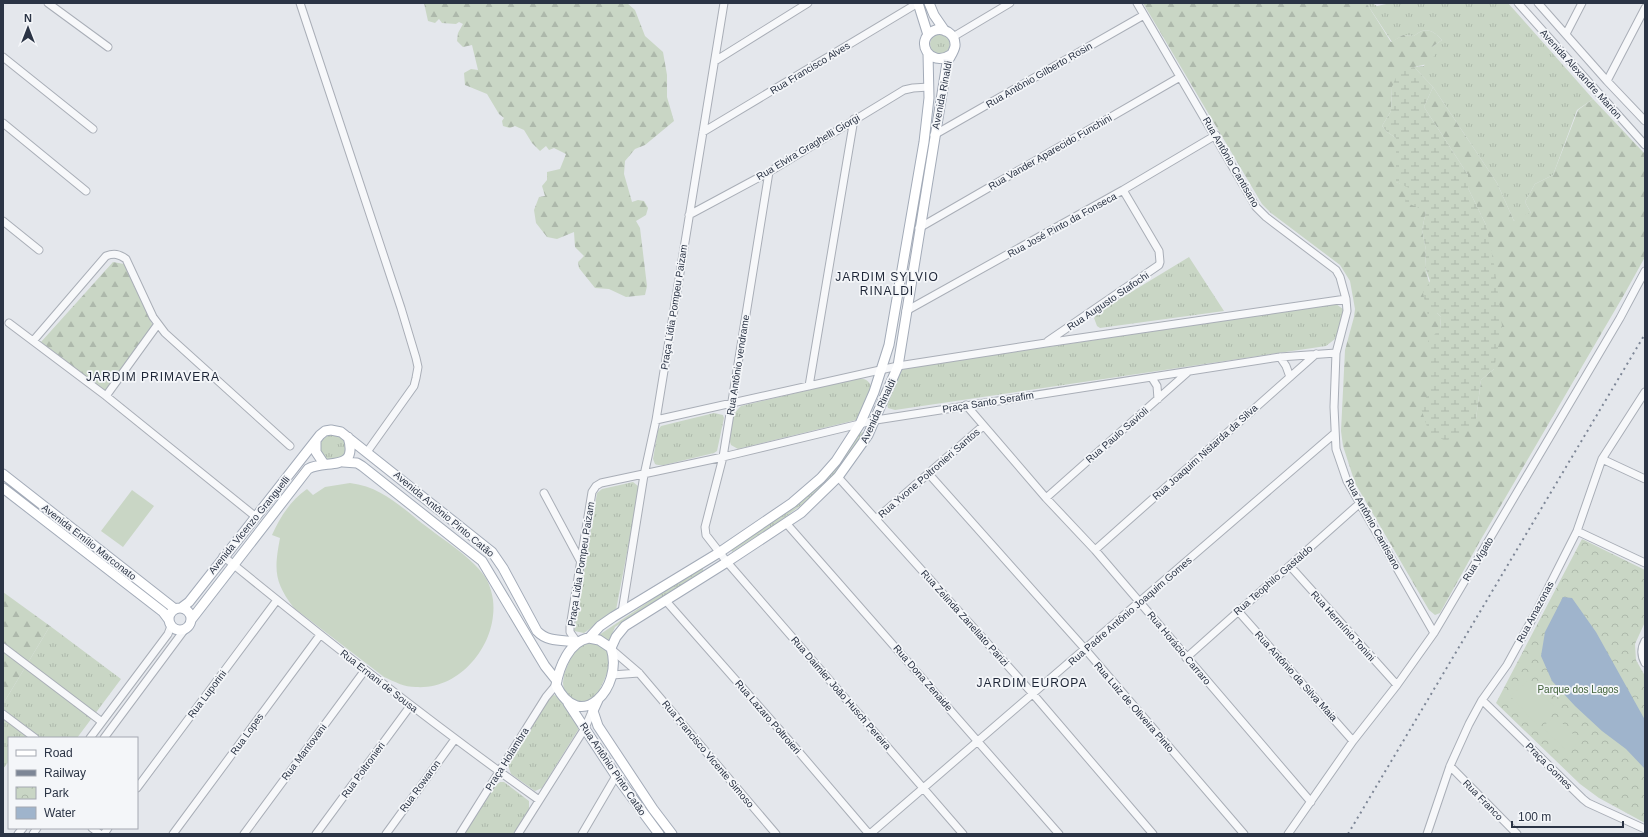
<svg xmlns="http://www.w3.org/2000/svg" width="1648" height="837" viewBox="0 0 1648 837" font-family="Arial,sans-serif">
<defs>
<pattern id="grass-tufts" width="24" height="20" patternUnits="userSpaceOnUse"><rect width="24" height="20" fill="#c9d6c5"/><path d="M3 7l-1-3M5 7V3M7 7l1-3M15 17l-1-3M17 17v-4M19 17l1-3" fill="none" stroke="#adb8ab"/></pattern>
<pattern id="forest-firs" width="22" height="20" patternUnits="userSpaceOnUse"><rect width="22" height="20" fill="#c9d6c5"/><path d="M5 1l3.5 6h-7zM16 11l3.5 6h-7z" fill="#adb8ab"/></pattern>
<pattern id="wetland-marsh" width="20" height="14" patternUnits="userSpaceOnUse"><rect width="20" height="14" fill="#c9d6c5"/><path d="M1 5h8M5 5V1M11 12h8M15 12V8" fill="none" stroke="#adb8ab"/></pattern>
<pattern id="park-crowns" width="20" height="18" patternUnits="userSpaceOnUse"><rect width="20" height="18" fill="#c9d6c5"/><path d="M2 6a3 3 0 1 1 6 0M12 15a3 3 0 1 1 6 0" fill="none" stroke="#adb8ab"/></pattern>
</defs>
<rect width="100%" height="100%" fill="#e4e7ec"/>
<path fill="url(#grass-tufts)" d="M1372,3L1377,6L1391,3H1508L1593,99L1577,110L1553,175L1535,184L1525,202L1531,213L1514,221L1497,183L1433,87L1414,67L1424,66L1432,47L1442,40C1433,30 1425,26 1414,36L1403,35L1392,42L1367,4Z
M930 44a10 10 0 1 1 20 0a10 10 0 1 1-20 0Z
M1189,257L1224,311L1100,328L1097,326L1094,318L1100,311Z
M1336,304L1343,309L1344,314L1335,339L1326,346L895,410L888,408L887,404L899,373L902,370L907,368Z
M856,379C863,378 868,379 871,386L860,417L856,420L738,449L731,445L730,442C731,430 730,415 741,406Z
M714,413L723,415L724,418L717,451L714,453L664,465H658L655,464L653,459L658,430L661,426Z
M864,432L865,433L834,474L808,500L780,521L732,552L731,549C758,531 788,514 811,493C830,475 844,453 859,433Z
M320 448a13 13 0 1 1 26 0a13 13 0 1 1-26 0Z
M633,482L638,486L639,490L616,610L584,633L574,631L597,493L602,489Z
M699,568H703V571L615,627L609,642L599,635Z
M50,626L121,679L77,738H9V761L3,769V704Z
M587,642C592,643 599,643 603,646C619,659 602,683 596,697L582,703L569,698L564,691L563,683L564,674L574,650Z
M554,695L560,697L579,726L578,730L542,788L535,791L511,774L508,765L550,697Z
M500,782H504L529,801V809L513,834H464L494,787Z"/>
<path fill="url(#forest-firs)" d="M424,3H627L635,10L645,36L663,52L667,75V97L674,121L645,145L635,149L625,161L624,174L632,202L638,200L644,201L648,208L646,215L636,221L640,228L647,286L645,295L626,297L609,289L595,288L579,268L578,262L584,256L575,247L574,232L557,239L547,237L536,223L534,210L539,197L545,196L542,186L547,180V172L560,169L566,154L554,148L549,150L546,146L540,151L532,143L524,130L515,126L510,128L503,126L502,121L504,118L499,114L487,94L465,85L464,73L471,69L478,70L472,45L463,47L457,41L458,33L463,24L459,22L456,24L442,23L439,19L435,23L428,21Z
M1143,3H1369L1367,4L1391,42L1403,35L1414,36C1425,26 1433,30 1442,40L1432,47L1435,52L1432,63L1414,67L1392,87L1391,111L1382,126L1387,132L1396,138V182L1409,187L1426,211L1422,230L1426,250L1425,267L1437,313L1441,317L1440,329L1431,368V391L1476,419L1481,380L1494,369L1486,225L1468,188V175L1424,107L1433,87L1497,183L1514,221L1521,215L1531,213L1525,202L1535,184L1553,175L1578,110L1593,99L1645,154V257L1625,293L1480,541L1440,613L1435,615L1429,610L1355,483L1343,446L1341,431L1345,350L1354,317L1355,309L1350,281L1340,265L1271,213L1262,204Z
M113,262L124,264L153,326L105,392L41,342Z
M3,592L50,626L3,704Z"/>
<path fill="url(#wetland-marsh)" d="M1414,67L1433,87L1424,107L1468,175V188L1486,225L1495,269L1502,326L1494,369L1481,380L1476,419L1465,431L1446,441L1429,433L1420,405L1431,391V368L1428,341L1440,329L1441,317L1437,313L1428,316L1423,293L1430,281L1425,267L1426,250L1422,230L1426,211L1405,202L1409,188L1396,182V138L1387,132L1382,126L1391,111L1392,87L1398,72Z"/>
<path fill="url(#park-crowns)" d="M1582,539L1645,570V622L1635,644L1636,660L1645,676V823L1599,798L1580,784L1496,703Z"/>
<path fill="#c9d6c5" d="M350,483C381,487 399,505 423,524C442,539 475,559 487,580C490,586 492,593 493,600C498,643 461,690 416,687C404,687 395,682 384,677L294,608C274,582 274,570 280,538L272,535C280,517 291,500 307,489L313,495L325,487Z
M132,490L154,506L123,547L101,531Z
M1528,681L1557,709L1539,727L1510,696Z
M1555,716L1580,741L1568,752L1542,727Z"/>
<path fill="#9fb4cc" d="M1563,597L1572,598L1596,632L1645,720V769L1626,749L1602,731L1575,706L1552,681L1541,656L1545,632Z"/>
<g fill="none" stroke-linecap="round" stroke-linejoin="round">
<g stroke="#a9aeb7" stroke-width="9">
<path id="minor" d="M48,3L108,47
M300,3L401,308L416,358L418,367L416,378L414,386L367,452
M1137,3L1256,207L1266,217L1336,270L1340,277L1346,299L1347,311L1336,353L1334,407L1336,449L1347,481L1434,633
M1518,3L1645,145
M1538,3L1607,81L1645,121
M1566,34L1582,3
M953,37L1010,3
M3,57L93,129
M715,61L808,3
M1607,81L1645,8
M3,123L86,191
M703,132L918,3
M934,135L1144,15
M769,172L723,457L705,527L706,535L727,562L963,834
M689,215L769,172L904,90L913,88L929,87
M3,221L39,250
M919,228L1180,77
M906,311L1123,190L1216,135
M9,323L106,396L256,517
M33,341L106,256C114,253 119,254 126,259L153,317L165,333L290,446
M1048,341L1159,265L1160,262L1159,251L1123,190
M1280,357L1286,366L1290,377
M1152,378L1157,386L1158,399
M809,386L854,119
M106,396L158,324
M966,405L1046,498L1095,550L1311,802
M656,420L898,366L1046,343L1346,299
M1602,459L1645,479
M928,473L1085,649L1244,834
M838,477L1033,694L1153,834
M544,493L581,562
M1046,498L1188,372
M876,519L983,426
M786,523L1059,834
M1577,531L1645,563
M1095,550L1316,354
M223,556C327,641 431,723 539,800
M1290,566L1397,685
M666,601L793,745L869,834
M1238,611L1353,741
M622,612L644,475L656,420L724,3
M1645,641C1641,648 1641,656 1645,663
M577,642L570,632V627L592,492L596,486L601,483L723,457L876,420L1280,357L1336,353
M3,647L102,722
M611,649L639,673L776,834
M1186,658L1360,503
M612,675L639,673
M1482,700L1583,799L1588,803L1645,829
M3,714L35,738
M90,738L168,634L171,626
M104,738L185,629
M1450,766L1517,834
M137,788L277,600
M92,828L100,834
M18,834L23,828
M33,834L37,828
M104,834L108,828
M173,834L320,635
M244,834L365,670
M316,834L411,705
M386,834L455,739
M460,834L546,697L556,685
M518,834L585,728L594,707
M582,834L616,776
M870,834L1334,434
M1288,834L1353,741L1397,685L1434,633L1620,318L1645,271
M1427,834L1450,766L1469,724L1482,700L1507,665L1535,614L1577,531L1602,459L1645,392"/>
</g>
<g stroke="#a3abb8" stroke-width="11">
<path id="major" d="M918,3L928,35
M929,3L934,15L945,31
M316,441V452L324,464
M343,462L357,463L362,466L482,561L545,666L557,681
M3,474L175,609
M3,488L163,612L169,620
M169 619a11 11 0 1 1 22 0a11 11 0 1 1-22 0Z
M181,608L189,602L320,435L325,431L331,430L341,432L492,552L503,568L537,631C547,642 562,640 577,642
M191,620L308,469C325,459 359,473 348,437
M589,638L600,626L613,617L720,552L792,503L821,478L836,461L860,424L874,392L889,345L924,142L929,98L928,53
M589,638L599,640L611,648C624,687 580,735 556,685C559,668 569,641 589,638Z
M611,648L616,637L625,626L727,562L801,513L838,477L868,435L898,366L947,63C949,58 954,52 955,46C956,34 943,26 933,31C914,41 930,68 950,55
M598,700L593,711L598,726L653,809L672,834
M568,703L616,776L659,834"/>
</g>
<use href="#minor" stroke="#f7f8fa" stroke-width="7"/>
<use href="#major" stroke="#fff" stroke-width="9"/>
<path stroke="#7d8696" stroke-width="2" stroke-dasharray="2 4" stroke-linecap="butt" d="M1348,834L1645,334"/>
</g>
<g text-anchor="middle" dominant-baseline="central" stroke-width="3.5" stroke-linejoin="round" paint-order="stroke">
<g font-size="10" fill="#2b3445" stroke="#f4f6f9">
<text transform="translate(810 68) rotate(-31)">Rua Francisco Alves</text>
<text transform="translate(1581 74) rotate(48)">Avenida Alexandre Marion</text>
<text transform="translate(1039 75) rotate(-30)">Rua Antônio Gilberto Rosin</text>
<text transform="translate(942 95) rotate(-79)">Avenida Rinaldi</text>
<text transform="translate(808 147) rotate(-31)">Rua Elvira Graghelli Giorgi</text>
<text transform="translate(1050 152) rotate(-30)">Rua Vander Aparecido Funchini</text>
<text transform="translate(1231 162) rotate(60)">Rua Antônio Cantisano</text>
<text transform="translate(1062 225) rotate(-29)">Rua José Pinto da Fonseca</text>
<text transform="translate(1108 301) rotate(-34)">Rua Augusto Stafochi</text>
<text transform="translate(674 307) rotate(-81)">Praça Lídia Pompeu Paizam</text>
<text transform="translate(738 365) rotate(-81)">Rua Antônio vendrame</text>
<text transform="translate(988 402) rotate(-9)">Praça Santo Serafim</text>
<text transform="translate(878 411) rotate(-65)">Avenida Rinaldi</text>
<text transform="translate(1117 435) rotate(-41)">Rua Paulo Savioli</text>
<text transform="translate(1205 452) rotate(-42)">Rua Joaquim Nistarda da Silva</text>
<text transform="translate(929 473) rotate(-41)">Rua Yvone Poltronieri Santos</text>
<text transform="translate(444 514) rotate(40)">Avenida Antônio Pinto Catão</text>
<text transform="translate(1373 524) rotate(61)">Rua Antônio Cantisano</text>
<text transform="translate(249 525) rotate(-51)">Avenida Vicenzo Granguelli</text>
<text transform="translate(89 542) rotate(38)">Avenida Emílio Marconato</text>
<text transform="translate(1478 559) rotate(-59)">Rua Vigato</text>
<text transform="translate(581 564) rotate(-81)">Praça Lidia Pompeu Paizam</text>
<text transform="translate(1273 580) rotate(-41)">Rua Teophilo Gastaldo</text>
<text transform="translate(1130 611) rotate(-41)">Rua Padre Antônio Joaquim Gomes</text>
<text transform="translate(1535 612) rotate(-62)">Rua Amazonas</text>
<text transform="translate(965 618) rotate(48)">Rua Zelinda Zanellato Parizi</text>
<text transform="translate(1343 626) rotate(48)">Rua Hermínio Tonini</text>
<text transform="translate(1179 648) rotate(50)">Rua Horácio Carraro</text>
<text transform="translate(1296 676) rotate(48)">Rua Antônio da Silva Maia</text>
<text transform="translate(923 678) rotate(49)">Rua Dona Zenaide</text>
<text transform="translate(379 681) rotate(38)">Rua Ernani de Sousa</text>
<text transform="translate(841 693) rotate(49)">Rua Daimler João Husch Pereira</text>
<text transform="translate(207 694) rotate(-53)">Rua Luporini</text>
<text transform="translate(1134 707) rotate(49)">Rua Luiz de Oliveira Pinto</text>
<text transform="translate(768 717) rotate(49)">Rua Lazaro Poltroieri</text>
<text transform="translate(247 734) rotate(-54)">Rua Lopes</text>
<text transform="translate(304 752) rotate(-53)">Rua Mantovani</text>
<text transform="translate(708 754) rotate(50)">Rua Francisco Vicente Simoso</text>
<text transform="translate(507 759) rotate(-58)">Praça Holambra</text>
<text transform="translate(1549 766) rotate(45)">Praça Gomes</text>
<text transform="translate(613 769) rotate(56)">Rua Antônio Pinto Catão</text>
<text transform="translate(363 770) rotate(-54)">Rua Poltronieri</text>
<text transform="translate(420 786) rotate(-54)">Rua Rowaron</text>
<text transform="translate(1483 800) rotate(46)">Rua Franco</text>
</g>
<g font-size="10" fill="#3f6138" stroke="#f4f6f9">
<text x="1578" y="689">Parque dos Lagos</text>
</g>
<g font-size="12" letter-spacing="1" fill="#1d2536" stroke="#f4f6f9">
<text x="887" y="277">JARDIM SYLVIO<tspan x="887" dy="14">RINALDI</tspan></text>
<text x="153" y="377">JARDIM PRIMAVERA</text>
<text x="1032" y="683">JARDIM EUROPA</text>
</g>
</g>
<rect width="1648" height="837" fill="none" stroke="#2b3445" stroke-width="8"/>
<rect x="8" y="737" width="130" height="92" fill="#f4f6f9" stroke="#a4a8b1"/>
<rect x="16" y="750" width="20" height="6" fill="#ffffff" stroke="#a4a8b1"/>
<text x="44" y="757" font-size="12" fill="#2b3445">Road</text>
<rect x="16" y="770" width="20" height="6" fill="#7d8696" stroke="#a4a8b1"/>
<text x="44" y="777" font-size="12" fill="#2b3445">Railway</text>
<rect x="16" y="787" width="20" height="12" fill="url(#park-crowns)" stroke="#a4a8b1"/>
<text x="44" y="797" font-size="12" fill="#2b3445">Park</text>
<rect x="16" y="807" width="20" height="12" fill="#9fb4cc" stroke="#a4a8b1"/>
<text x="44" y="817" font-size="12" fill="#2b3445">Water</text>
<g transform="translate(28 28)" stroke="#f4f6f9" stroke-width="3" paint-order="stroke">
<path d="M0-3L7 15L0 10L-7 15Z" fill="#2b3445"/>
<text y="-6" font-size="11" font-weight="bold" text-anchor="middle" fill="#2b3445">N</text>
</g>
<path d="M1512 821v6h111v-6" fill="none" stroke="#2b3445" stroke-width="2"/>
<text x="1518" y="821" font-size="12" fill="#2b3445" stroke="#f4f6f9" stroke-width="3" paint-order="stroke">100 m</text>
</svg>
